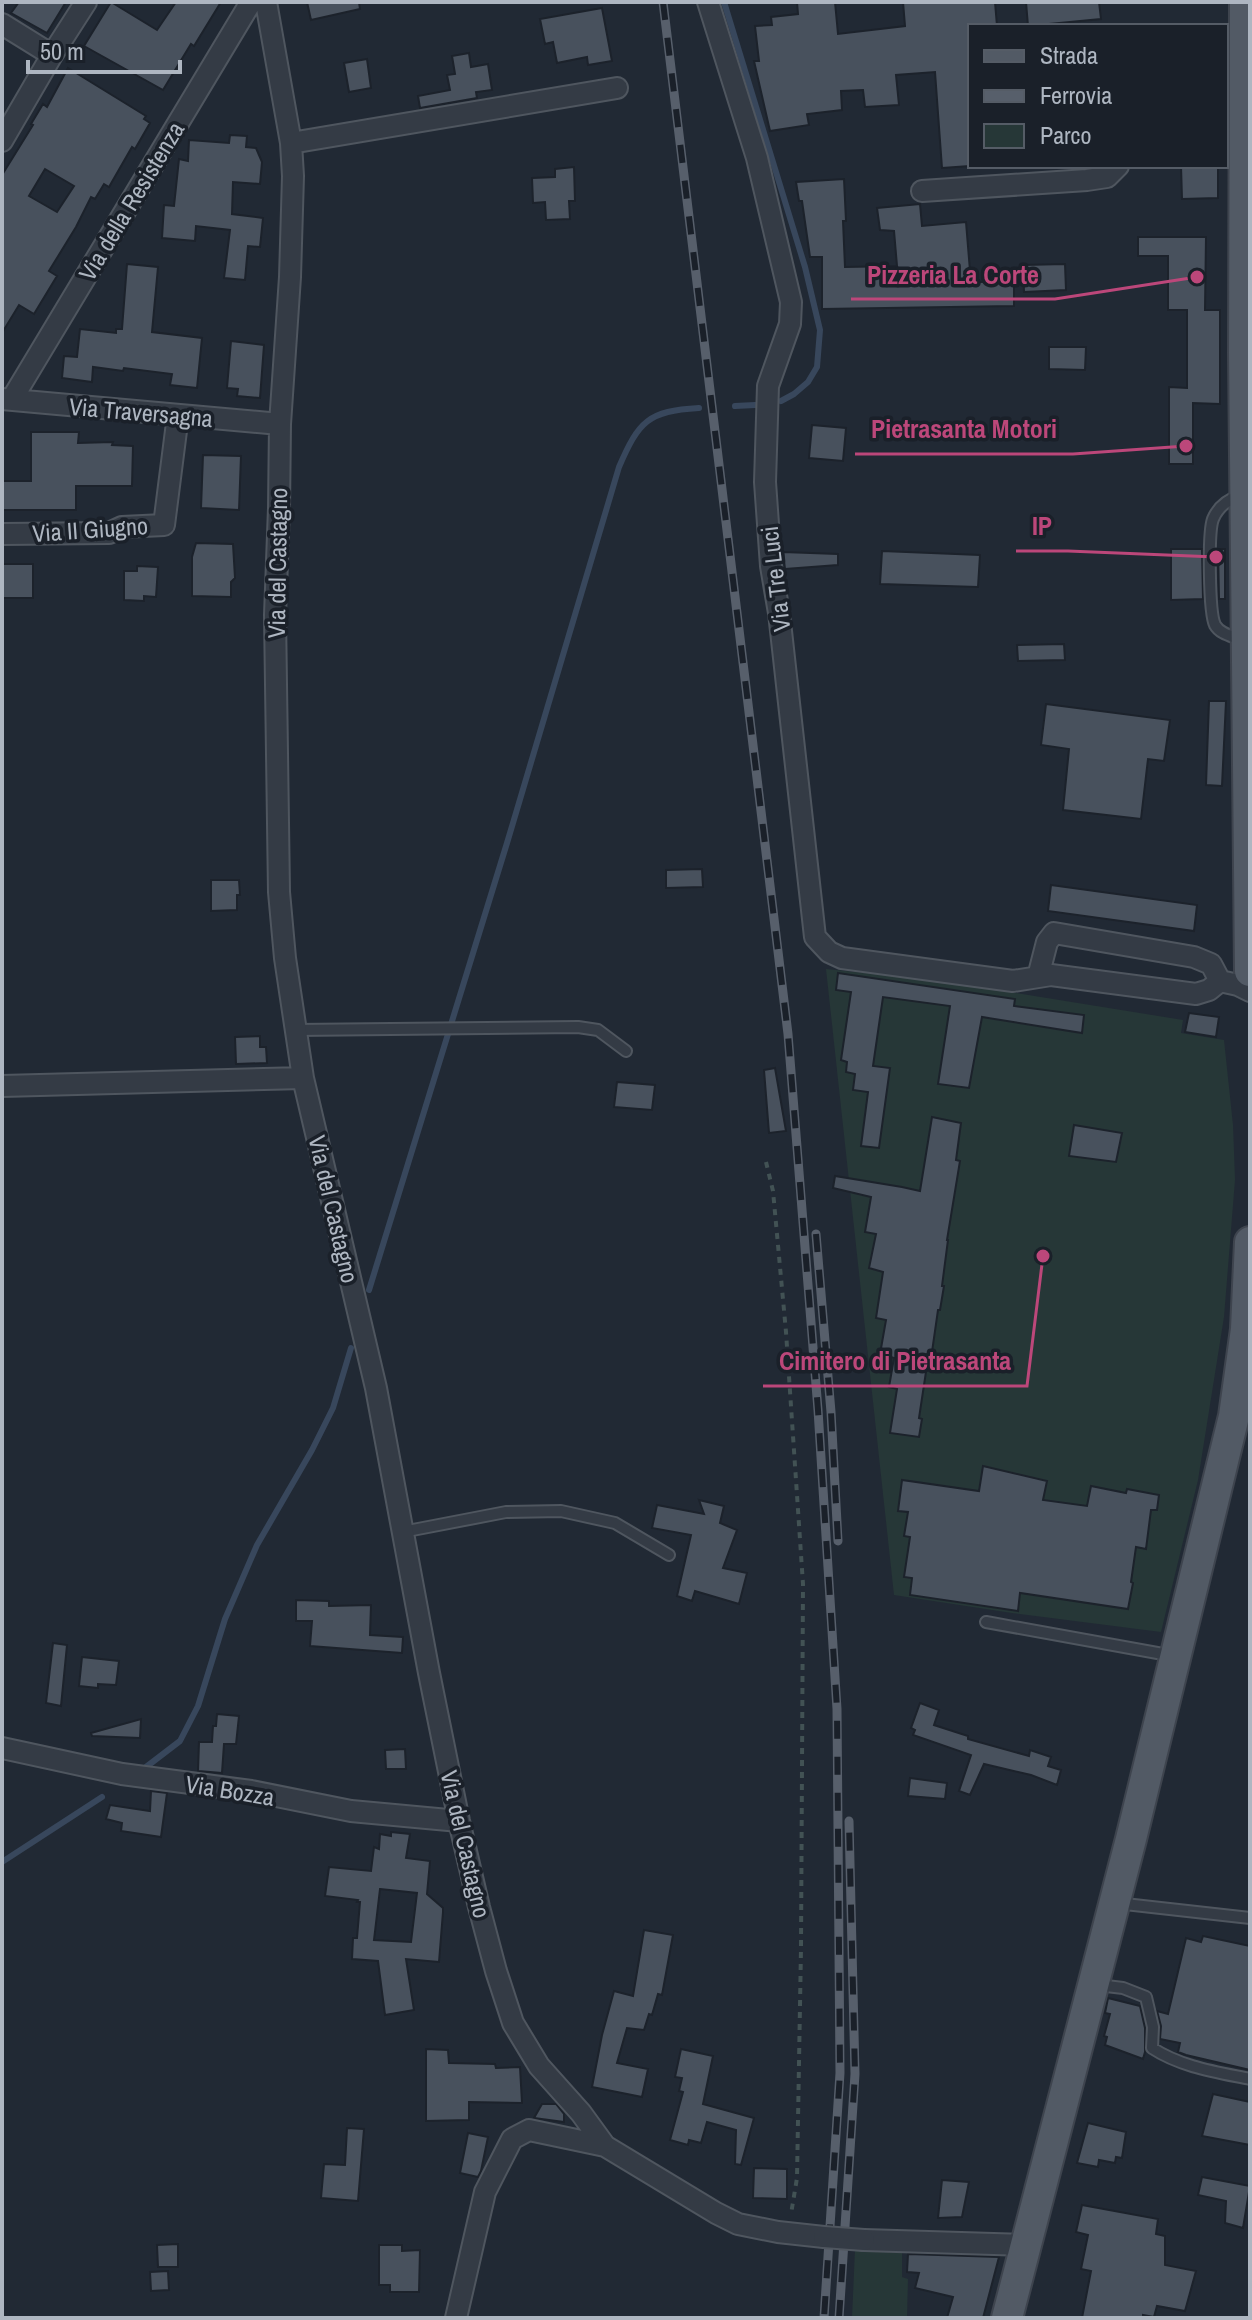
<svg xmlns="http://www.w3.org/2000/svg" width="1252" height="2320" viewBox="0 0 1252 2320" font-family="'Archivo Narrow',sans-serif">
<rect width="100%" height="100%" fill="#212934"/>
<path fill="#263737" d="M826,969L935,980L1183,1020L1181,1033L1224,1040L1233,1125L1235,1180L1224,1317L1198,1480L1161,1632L1012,1613L894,1595Z
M855,2249L902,2252V2277L908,2279L907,2318H852Z"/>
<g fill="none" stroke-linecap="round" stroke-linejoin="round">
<path stroke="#38475c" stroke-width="6" d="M724,2L805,267L820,330L817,367L808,382L794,394L781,401
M735,406L755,405
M369,1290L507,843L619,467C639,421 648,411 699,408
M146,1767L180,1741L198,1706L225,1619L257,1545L312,1450L333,1408L351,1348
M2,1862L102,1797"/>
</g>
<path fill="#48515d" stroke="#1c222b" stroke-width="2" fill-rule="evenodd" d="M19,2H66L47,33L11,13Z
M111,2L157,30L176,2H221L194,46L191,44L163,90L84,46Z
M307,2H359L360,9L311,20Z
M797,2H835L838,34L905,26L903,2H995L997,26H970V166L942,168L935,72L896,75L899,105L865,107L863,90L841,91L842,110L807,114L809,125L770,131L754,61H759L755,26L772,25L771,17L798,14Z
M1026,2H1099L1101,19L1028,26Z
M602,8L612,61L588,65L587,57L557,63L553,42L545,44L540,19Z
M469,53L471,67L488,64L492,90L476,92L477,98L420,108L418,96L450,90L447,75L455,74L452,56Z
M367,59L371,88L349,92L344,63Z
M68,68L146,116L144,119L150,123L135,149L132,147L109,187L104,184L95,199L91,197L76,227L49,271L57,276L34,314L19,305L2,333V175L33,125L31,124L43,104L47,107ZM45,169L74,186L57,212L29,196Z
M230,135L247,136L246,147L256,148L262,162L260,184L233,182L232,214L263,218L260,247L248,246L245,280L224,278L230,230L196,226L195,241L162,238L164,205L174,206L179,159L188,161L189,140L229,143Z
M1181,166H1218V198L1182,199Z
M574,167L575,201H569L570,219L546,220L545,202L533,203L532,178L555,177V169Z
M844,179L846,221H843L845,267L897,266L894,231L880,230L877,208L920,204L922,226L966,222L971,283L1014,279V306L822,309V257H810L802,201H799L796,182Z
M1138,237H1206L1205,310H1220V404L1193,403V464H1169V387L1187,388V310H1168V256H1138Z
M127,264L158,267L152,332L202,338L197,388L170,385L172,374L124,368L123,371L93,367L92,382L62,378L64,356L77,357L80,329L116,333V329H122Z
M1065,264L1066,290L1024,292L1023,265Z
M231,341L264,345L260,398L237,396L238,389L227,388Z
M1049,347H1086L1085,370L1049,369Z
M812,425L846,428L843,461L809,458Z
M31,432H79L78,443L113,442L112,445L133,446L132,486H76V510H2V481H31Z
M203,455L241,456L239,510L201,508Z
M196,543L233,544L235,578L231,582V597L192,596V557Z
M1171,549H1202L1203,599L1171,600Z
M1218,549H1225V599H1219Z
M882,551L980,555L978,587L880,584Z
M783,552L838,554V565L785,569Z
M2,564H33V598H2Z
M137,566L158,567L156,597L144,596V601L124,600V571H137Z
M1064,644L1065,660L1018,661L1017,645Z
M1209,701H1226L1222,786L1206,785Z
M1046,704L1170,720L1164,761L1148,759L1141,819L1063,810L1069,749L1041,745Z
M702,869L703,887L666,888V870Z
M211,880H239L240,895H237V910L211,911Z
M1051,885L1197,905L1194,931L1048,911Z
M838,973L1015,999L1014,1006L1084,1015L1082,1033L982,1017L969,1088L938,1084L950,1006L883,997L873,1066L890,1068L879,1148L861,1146L868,1092L853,1090L855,1074L846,1072L847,1062L841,1060L851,992L836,990Z
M1189,1013L1219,1017L1216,1037L1185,1032Z
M260,1036V1047H266L267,1063L236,1064L235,1037Z
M775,1068L786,1131L769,1133L764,1070Z
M617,1082L655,1085L652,1110L614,1107Z
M932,1117L961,1123L956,1160L960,1161L947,1240H948L942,1286H944L940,1310H938L932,1352H929L919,1418L922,1419L919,1437L890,1433L897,1389L889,1387L894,1358L880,1354L886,1320L876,1318L883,1272L869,1268L876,1234L865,1232L871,1197L833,1188L835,1176L902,1187L920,1191Z
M1074,1125L1122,1133L1116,1162L1069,1156Z
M983,1466L1047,1481L1043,1500L1087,1506L1091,1486L1126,1493L1127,1489L1159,1495L1157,1510H1151L1146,1549L1136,1547L1131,1582L1133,1583L1128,1609L1020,1593L1018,1611L910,1595L912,1578L904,1577L910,1537L904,1536L908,1512L898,1511L902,1480L979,1491Z
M699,1500L724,1506L720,1523L737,1530L723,1568L747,1573L739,1604L695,1591L692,1601L677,1596L691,1535L652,1528L657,1505L704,1514Z
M296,1600L329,1601V1606L371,1605L370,1635L403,1637L402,1653L310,1646L312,1621H296Z
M53,1643L67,1645L61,1706L46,1703Z
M82,1657L119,1661L116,1685L98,1684V1688L79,1686Z
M920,1703L939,1710L934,1725L968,1736V1739L1029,1756L1030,1750L1051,1757L1048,1766L1061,1770L1057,1785L1031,1775L984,1764L970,1795L959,1791L971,1755L913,1735L915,1730L911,1728Z
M217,1714L239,1716L236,1744H224L222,1773L198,1771L199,1742H212L213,1726H216Z
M141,1719L140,1738L92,1736L91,1733Z
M405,1749L406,1769H386L385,1750Z
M910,1778L947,1783L945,1799L908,1796Z
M151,1791L167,1793L161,1837L121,1831L122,1823L106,1819L110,1805L150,1811Z
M391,1832L410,1834L406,1858L430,1861L427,1894L443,1908V1912L439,1962L406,1959L414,2010L385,2015L378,1961L352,1959L353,1938H357L360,1902H357L358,1900L325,1896L329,1867L371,1871L374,1847L379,1849L380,1834L391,1836ZM380,1889L417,1893L411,1942L374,1940Z
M644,1930L673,1935L662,1995L658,1994L652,2015L649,2014L644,2030L627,2028L617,2063L648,2069L642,2097L592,2087L602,2035L614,1991L633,1996Z
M1203,1936L1250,1946V2070L1186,2055L1178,2052L1180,2043L1160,2039L1161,2026L1157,2011L1168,2014L1186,1938L1201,1942Z
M1108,1998L1140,2006L1145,2028V2052L1143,2059L1105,2045L1107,2037L1104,2036L1110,2014L1105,2013Z
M426,2049L448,2050L449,2063L495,2064L496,2068L520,2067L522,2103L469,2102V2120L426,2121Z
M681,2049L713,2056L703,2104L754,2118L741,2165L735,2164L736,2130L707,2122L701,2143L689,2140L688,2145L670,2140L683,2092L679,2091L682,2078L675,2077Z
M1213,2094L1250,2102V2145L1202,2136Z
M542,2104H556L564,2114V2122L534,2118Z
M1088,2123L1126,2132L1122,2158L1116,2157L1115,2163L1099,2160L1098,2167L1077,2163Z
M347,2128L364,2129L358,2201L321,2198L324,2164L345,2165Z
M468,2133L488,2137L481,2171L478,2177L460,2173Z
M754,2168L787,2169V2199L753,2198Z
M1202,2177L1250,2186L1243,2228L1225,2223L1226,2201L1198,2195Z
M942,2180L969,2182L962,2217L938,2218Z
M1082,2205L1158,2219L1156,2234L1165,2236V2265L1196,2271L1185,2311L1157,2306L1154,2317L1143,2315V2318H1082L1091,2271L1081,2269L1088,2235L1076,2232Z
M178,2244V2267H158L157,2245Z
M379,2245H402V2251L420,2250L419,2292H390V2285H379Z
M908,2254L999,2257L983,2318H947L953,2297L915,2288L919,2273L907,2272Z
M168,2271L169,2290L151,2291L150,2272Z"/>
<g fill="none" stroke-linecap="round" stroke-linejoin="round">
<g stroke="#4f565f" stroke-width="14">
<path id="service" d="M1241,495C1229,499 1218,507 1213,519C1208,532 1209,613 1215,625C1220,634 1232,636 1241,640
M296,1030L578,1027L598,1030L626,1051
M402,1532L506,1512L561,1511L615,1523L669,1555
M986,1622L1174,1656
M1116,1903L1250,1918
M1098,1985L1123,1988L1146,1997L1153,2027L1152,2048C1181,2067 1216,2072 1250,2079"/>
</g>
<g stroke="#4f565f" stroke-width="24">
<path id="minor" d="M266,2L291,143L293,176L290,277L280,424L279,508L275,615L279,892L285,958L303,1078L376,1388L429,1673L459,1821L479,1907L496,1971L513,2023L539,2066L581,2113L605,2146L716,2213L738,2224L778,2232L824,2237
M708,2L757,158L791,302L790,324L768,386L765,482L771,566L779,613L815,937L829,952L842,958L1013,981L1051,975L1196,994L1209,990L1220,981
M2,24L52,55
M2,141L52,55L86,2
M291,143L617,88
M922,191L1087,180L1107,177L1118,166
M2,399L280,424
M12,399L251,2
M2,534L109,533L122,527L164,525L178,415
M1038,977L1047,942L1054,933L1194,957L1211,964L1220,981L1238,985L1250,991
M2,1086L303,1078
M2,1748L122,1774L251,1791L351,1811L459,1821
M864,2240L1026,2245
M456,2318L485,2192L512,2139L529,2130L605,2146"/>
</g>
<g stroke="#3e444e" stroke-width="34">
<path id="primary" d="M1245,2L1244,353L1250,971
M1007,2318L1131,1839L1234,1416L1246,1329L1250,1242"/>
</g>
<path stroke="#425254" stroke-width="4" stroke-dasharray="6 6" stroke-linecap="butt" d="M766,1162L773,1191L786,1332L803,1584L801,1948L797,2178L791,2214"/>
<use href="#service" stroke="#343b45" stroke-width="10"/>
<use href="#minor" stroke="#343b45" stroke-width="20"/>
<use href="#primary" stroke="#525a65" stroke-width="30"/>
<g stroke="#575f6b" stroke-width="9">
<path id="rail" d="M663,2L788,1034L818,1410L837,1709L840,2073L824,2318
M816,1234L831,1412L838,1541
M839,2318L855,2074L849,1821"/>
</g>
<use href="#rail" stroke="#1a2029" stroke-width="6" stroke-dasharray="18" stroke-linecap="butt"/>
<g stroke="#4f565f" stroke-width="24" stroke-linecap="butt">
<path id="minor-bridge" d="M824,2237L864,2240"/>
</g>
<use href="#minor-bridge" stroke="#343b45" stroke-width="20"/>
</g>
<g text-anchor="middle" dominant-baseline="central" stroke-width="7" stroke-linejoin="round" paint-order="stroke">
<g font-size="24" fill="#aeb6c1" stroke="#1a2029">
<text transform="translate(131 201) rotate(-59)">Via della Resistenza</text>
<text transform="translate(141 412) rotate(5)">Via Traversagna</text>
<text transform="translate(90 529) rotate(-4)">Via II Giugno</text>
<text transform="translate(277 563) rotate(-89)">Via del Castagno</text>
<text transform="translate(775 579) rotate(-97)">Via Tre Luci</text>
<text transform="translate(334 1209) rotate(77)">Via del Castagno</text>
<text transform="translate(230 1790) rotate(9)">Via Bozza</text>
<text transform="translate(466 1844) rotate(77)">Via del Castagno</text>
</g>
</g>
<path fill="none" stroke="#bc477a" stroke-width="3" d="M1197 277L1055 299H851M1186 446L1073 454H855M1216 557L1068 551H1016M1043 1256L1027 1386H763"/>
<g fill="#bc477a" stroke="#1a2029" stroke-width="3">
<circle cx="1197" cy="277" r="8"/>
<circle cx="1186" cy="446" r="8"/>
<circle cx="1216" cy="557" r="8"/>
<circle cx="1043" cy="1256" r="8"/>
</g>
<g font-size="26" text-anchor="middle" font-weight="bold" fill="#bc477a" stroke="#1a2029" stroke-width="7" stroke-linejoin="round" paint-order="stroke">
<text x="953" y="284">Pizzeria La Corte</text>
<text x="964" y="438">Pietrasanta Motori</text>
<text x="1042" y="535">IP</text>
<text x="895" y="1370">Cimitero di Pietrasanta</text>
</g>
<rect width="1252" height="2320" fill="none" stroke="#aeb6c1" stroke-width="8"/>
<rect x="968" y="24" width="260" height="144" fill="#1a2029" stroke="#555c66" stroke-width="2"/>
<rect x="984" y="50" width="40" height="12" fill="#525a65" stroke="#555c66" stroke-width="2"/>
<text x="1040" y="64" font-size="24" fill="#aeb6c1">Strada</text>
<rect x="984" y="90" width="40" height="12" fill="#575f6b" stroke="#555c66" stroke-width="2"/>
<text x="1040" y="104" font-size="24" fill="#aeb6c1">Ferrovia</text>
<rect x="984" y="124" width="40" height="24" fill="#263737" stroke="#555c66" stroke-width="2"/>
<text x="1040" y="144" font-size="24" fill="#aeb6c1">Parco</text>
<path d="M28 60v12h152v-12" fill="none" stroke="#aeb6c1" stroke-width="4"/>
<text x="40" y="60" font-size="24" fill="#aeb6c1" stroke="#1a2029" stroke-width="6" paint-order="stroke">50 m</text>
</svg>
